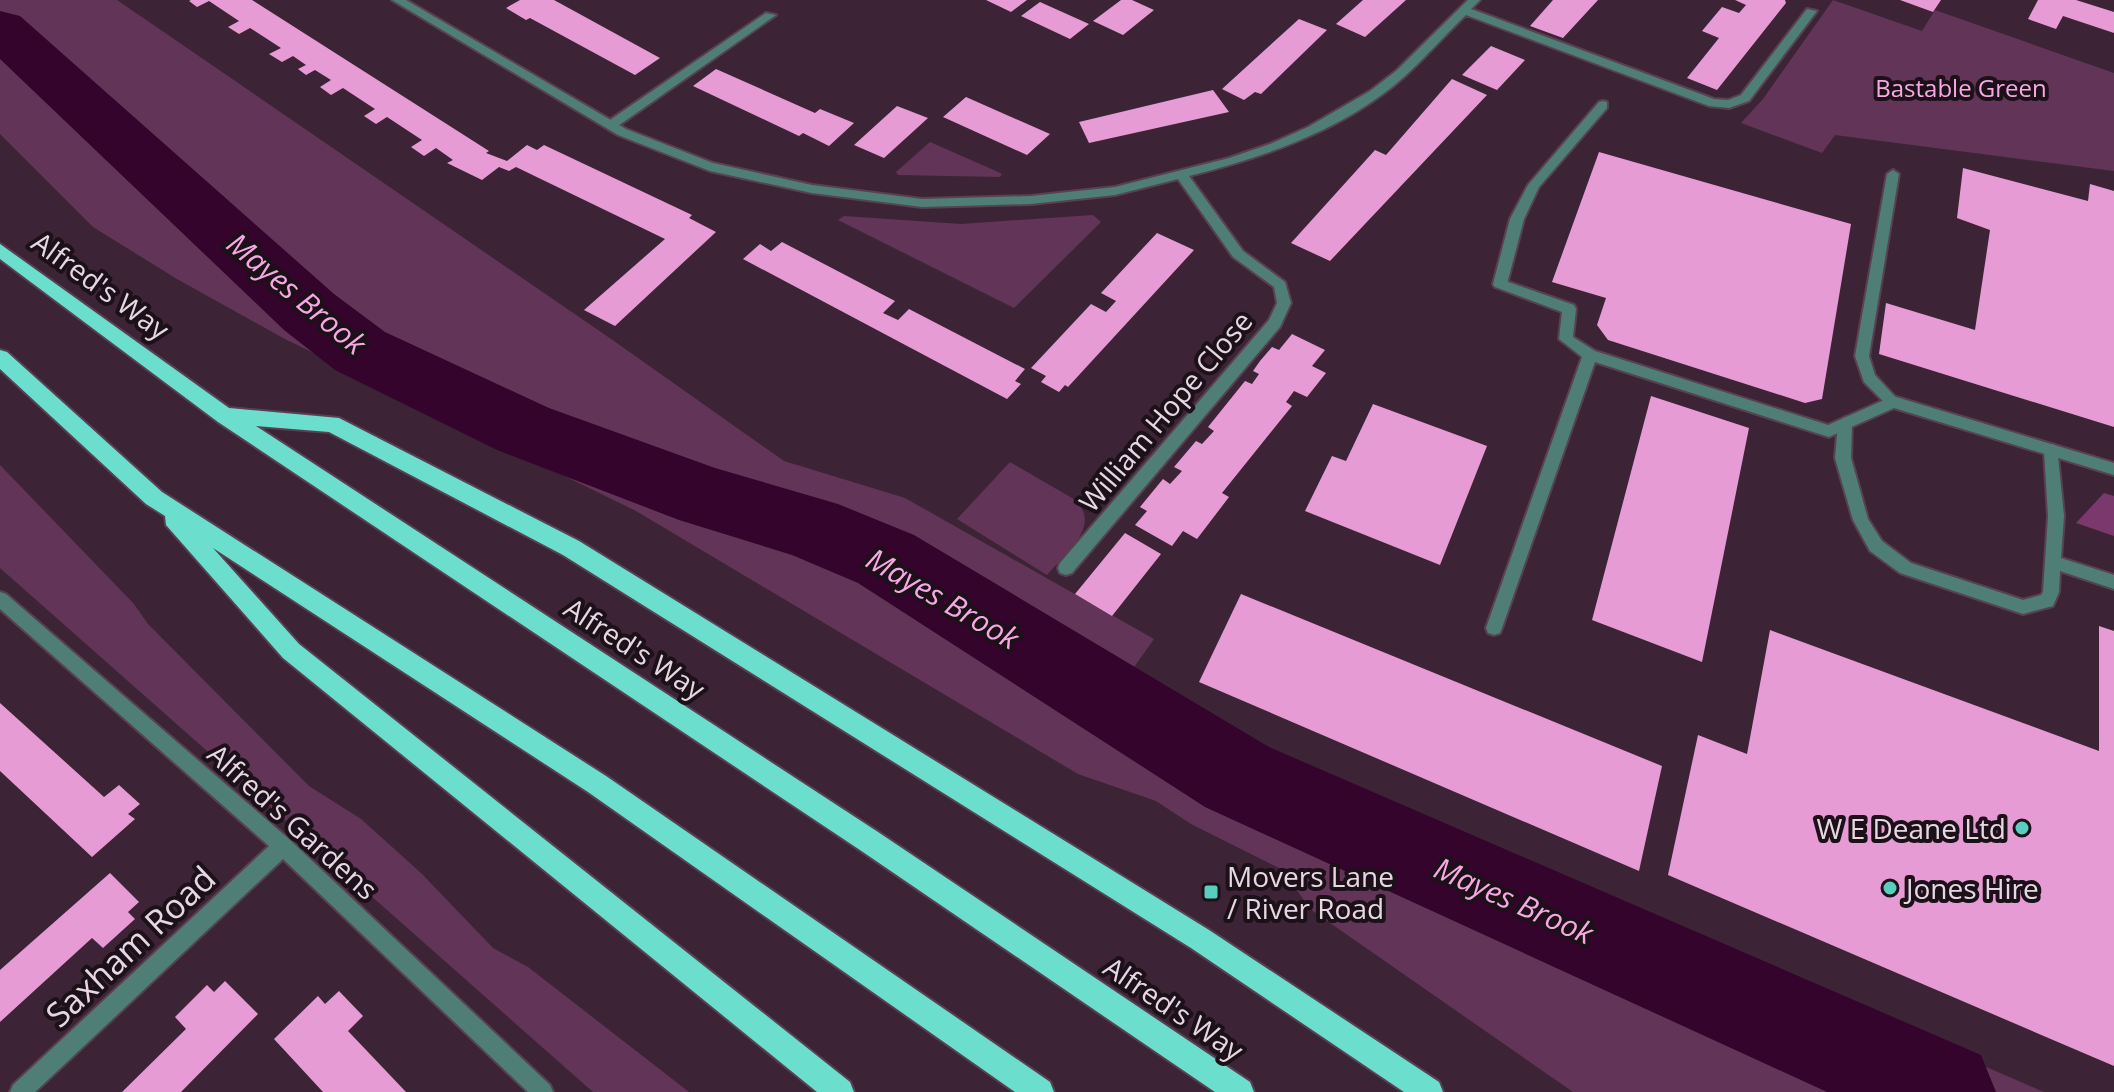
<svg xmlns="http://www.w3.org/2000/svg" width="2114" height="1092" viewBox="0 0 2114 1092" font-family="'Open Sans',sans-serif">
<rect width="100%" height="100%" fill="#3c2436"/>
<path fill="#623558" d="M0,0H117L614,341L784,461L905,498L1154,639L1132,670L1302,770L2044,1092H1573L1310,909L1283,870L1191,824L1156,801L1078,774L636,511L283,338L177,279L93,227L0,134Z
M1833,0L1922,31L1935,10L2114,73V171L1835,135L1822,153L1741,123L1763,99Z
M930,142L996,171L1002,174L1000,177L898,175L896,172Z
M1093,215L1101,222L1014,308L838,220L844,216L961,224Z
M1010,462L1072,498C1105,523 1066,553 1047,575L957,519Z
M0,465L134,604L148,624L309,786L361,819L422,874L493,948L528,967L689,1092H593L0,568Z"/>
<path fill="#7b386d" d="M2104,493L2114,496V536L2076,523Z"/>
<g fill="none" stroke-linecap="round" stroke-linejoin="round">
<path fill="#35042d" fill-rule="evenodd" d="M0,11L20,16L334,294L385,332L549,408L715,468L838,504L914,535L1269,747L1981,1055L1996,1092H1827L1205,807L858,583L792,555L679,520L497,450L335,370L284,330L0,59Z"/>
</g>
<path fill="#e79bd4" d="M191,0H252L489,151L486,153L507,161L527,145L537,150L544,145L692,215L689,218L716,232L615,326L584,310L665,239L516,167L509,171L499,167L482,180L447,163L453,160L436,148L424,156L411,147L422,140L387,117L376,124L364,116L375,109L343,88L331,95L320,87L331,80L315,70L306,75L298,69L306,65L293,56L282,62L269,54L281,48L250,28L239,34L228,27L239,21L209,1L197,7L189,1Z
M520,0H554L660,58L635,75L530,18L526,20L506,8Z
M986,0H1027L1011,12Z
M1121,0H1132L1154,10L1123,35L1093,21Z
M1363,0H1406L1365,37L1336,24Z
M1553,0H1598L1563,38L1530,26Z
M1735,0H1785L1786,3L1717,90L1687,78L1719,38L1702,31L1722,7L1739,13L1746,5Z
M1900,0H1941L1933,12Z
M2038,0H2076L2114,12V33L2063,16L2056,29L2028,19Z
M1040,2L1089,24L1070,39L1021,16Z
M1299,19L1327,30L1261,94L1255,92L1244,100L1222,89Z
M1491,46L1525,60L1497,90L1462,75Z
M716,69L815,113L820,109L854,123L829,146L803,133L799,136L693,86Z
M1452,79L1487,95L1330,261L1291,243L1375,150L1386,155Z
M1213,90L1229,112L1089,143L1079,122Z
M966,97L1050,134L1027,155L943,117Z
M897,106L928,118L884,158L854,145Z
M1599,152L1851,224L1822,399L1805,403L1608,340L1597,325L1606,298L1552,282Z
M1963,168L2088,201L2090,184L2114,191V427L1879,354L1886,303L1975,330L1990,230L1957,218Z
M1157,233L1194,250L1068,387L1065,385L1059,392L1041,382L1046,376L1031,368L1091,304L1106,312L1116,301L1101,293Z
M782,242L895,301L883,313L898,320L909,309L1025,369L1015,381L1021,384L1007,399L743,259L760,244L771,251Z
M1292,334L1325,350L1312,366L1326,373L1307,397L1294,391L1286,402L1292,406L1222,493L1229,497L1197,539L1183,531L1172,546L1135,525L1147,511L1140,507L1149,496L1163,479L1170,484L1182,471L1174,467L1196,441L1202,444L1214,431L1208,427L1245,381L1252,384L1259,374L1253,371L1260,361L1272,347L1279,350Z
M1651,396L1749,428L1702,662L1592,620Z
M1373,404L1487,446L1440,565L1305,511L1332,456L1346,461Z
M1125,533L1161,554L1112,616L1075,594Z
M1241,594L1662,766L1639,871L1199,682Z
M2099,626L2114,631V1066L1668,875L1698,735L1747,754L1770,630L2099,751Z
M0,703L104,797L119,785L140,804L128,814L135,819L92,857L0,771Z
M110,873L139,902L128,912L135,919L103,948L92,938L0,1022V970Z
M225,981L258,1014L181,1092H122L186,1029L175,1017L207,985L214,992Z
M339,991L363,1016L348,1031L406,1092H323L274,1039L318,996L325,1004Z"/>
<g fill="none" stroke-linecap="round" stroke-linejoin="round">
<g stroke="#574152" stroke-width="4">
<path id="service" d="M766,13L776,15L615,128H607V122Z
M1603,101L1607,102V108L1539,187L1524,219L1507,284L1505,287H1495L1493,284L1510,219L1528,185L1599,102Z
M1893,170L1899,174L1869,356L1875,375L1900,402L1893,408L1888,406L1864,382L1855,356L1887,174Z
M1845,417L1852,423L1851,458L1868,519L1882,541L1911,563L2023,600L2041,595L2043,592L2048,516L2044,450L2052,444L2057,446L2064,516L2061,558L2114,575V589L2060,571L2059,592L2053,606L2023,614L1900,573L1870,551L1853,520L1835,458L1838,423Z"/>
</g>
<g stroke="#574152" stroke-width="4">
<path id="minor" d="M392,0H406L626,129L713,163L812,185L922,199L1031,196L1115,187L1229,158L1270,144L1308,127L1370,91L1396,71L1468,0H1480L1471,9L1714,99L1728,100L1741,95L1807,9L1817,11L1749,101L1729,108L1709,106L1466,15C1445,35 1426,57 1405,76C1346,129 1265,157 1189,176L1243,251L1285,282L1291,303L1280,327L1072,573L1066,575L1060,573L1058,568L1060,563L1269,320L1277,303L1274,287L1233,257L1178,179L1115,195L1031,204L922,207L812,193L710,171L618,135Z
M1500,279L1574,305L1576,309L1573,337L1595,351L1828,425L1893,396L2114,463V475L1894,408L1829,437L1595,362L1502,628L1500,633L1494,635L1488,633L1486,628L1582,357L1559,339L1562,312L1495,287L1493,284Z
M0,592L6,594L290,840L550,1085L553,1092H528L283,859L35,1092H10L13,1085L269,846L0,609Z"/>
</g>
<g stroke="#574152" stroke-width="4">
<path id="trunk" d="M0,244L229,408L339,418L579,541L1209,930L1439,1082L1443,1092H1404L1191,948L563,555L329,432L256,426L878,832L1250,1082L1254,1092H1215L860,850L218,422L0,259Z
M0,350L7,352L162,492L606,776L1050,1082L1054,1092H1015L588,792L213,548L299,644L850,1082L854,1092H817L283,658L166,525L165,516L146,504L0,369Z"/>
</g>
<use href="#service" fill="#4f7e76" fill-rule="evenodd"/>
<use href="#minor" fill="#4f7e76" fill-rule="evenodd"/>
<use href="#trunk" fill="#6bdece" fill-rule="evenodd"/>
</g>
<g fill="#59cebe" stroke="#1c1119" stroke-width="3">
<circle cx="2022" cy="828" r="8"/>
<circle cx="1890" cy="888" r="8"/>
<rect x="1203" y="884" width="16" height="16" rx="4"/>
</g>
<g text-anchor="middle" dominant-baseline="central" stroke-width="8" stroke-linejoin="round" paint-order="stroke">
<g font-size="24" fill="#f7a9e4" stroke="#1c1119">
<text x="1961" y="87">Bastable Green</text>
</g>
<g font-size="28" fill="#e7d7e2" stroke="#1c1119">
<text transform="translate(101 285) rotate(36)">Alfred's Way</text>
<text transform="translate(1165 411) rotate(-50)">William Hope Close</text>
<text transform="translate(635 648) rotate(33)">Alfred's Way</text>
<text transform="translate(293 821) rotate(42)">Alfred's Gardens</text>
<text transform="translate(1174 1008) rotate(34)">Alfred's Way</text>
</g>
<g font-size="28" fill="#e7d7e2" stroke="#1c1119" text-anchor="start">
<text x="2006" y="828" text-anchor="end">W E Deane Ltd</text>
<text x="1227" y="876">Movers Lane<tspan x="1227" dy="32">/ River Road</tspan></text>
<text x="1906" y="888">Jones Hire</text>
</g>
<g font-size="30" font-style="italic" fill="#f6a8e3" stroke="#1c1119">
<text transform="translate(297 293) rotate(40)">Mayes Brook</text>
<text transform="translate(943 598) rotate(30)">Mayes Brook</text>
<text transform="translate(1514 900) rotate(24)">Mayes Brook</text>
</g>
<g font-size="34" fill="#e7d7e2" stroke="#1c1119">
<text transform="translate(130 946) rotate(-43)">Saxham Road</text>
</g>
</g>
</svg>
